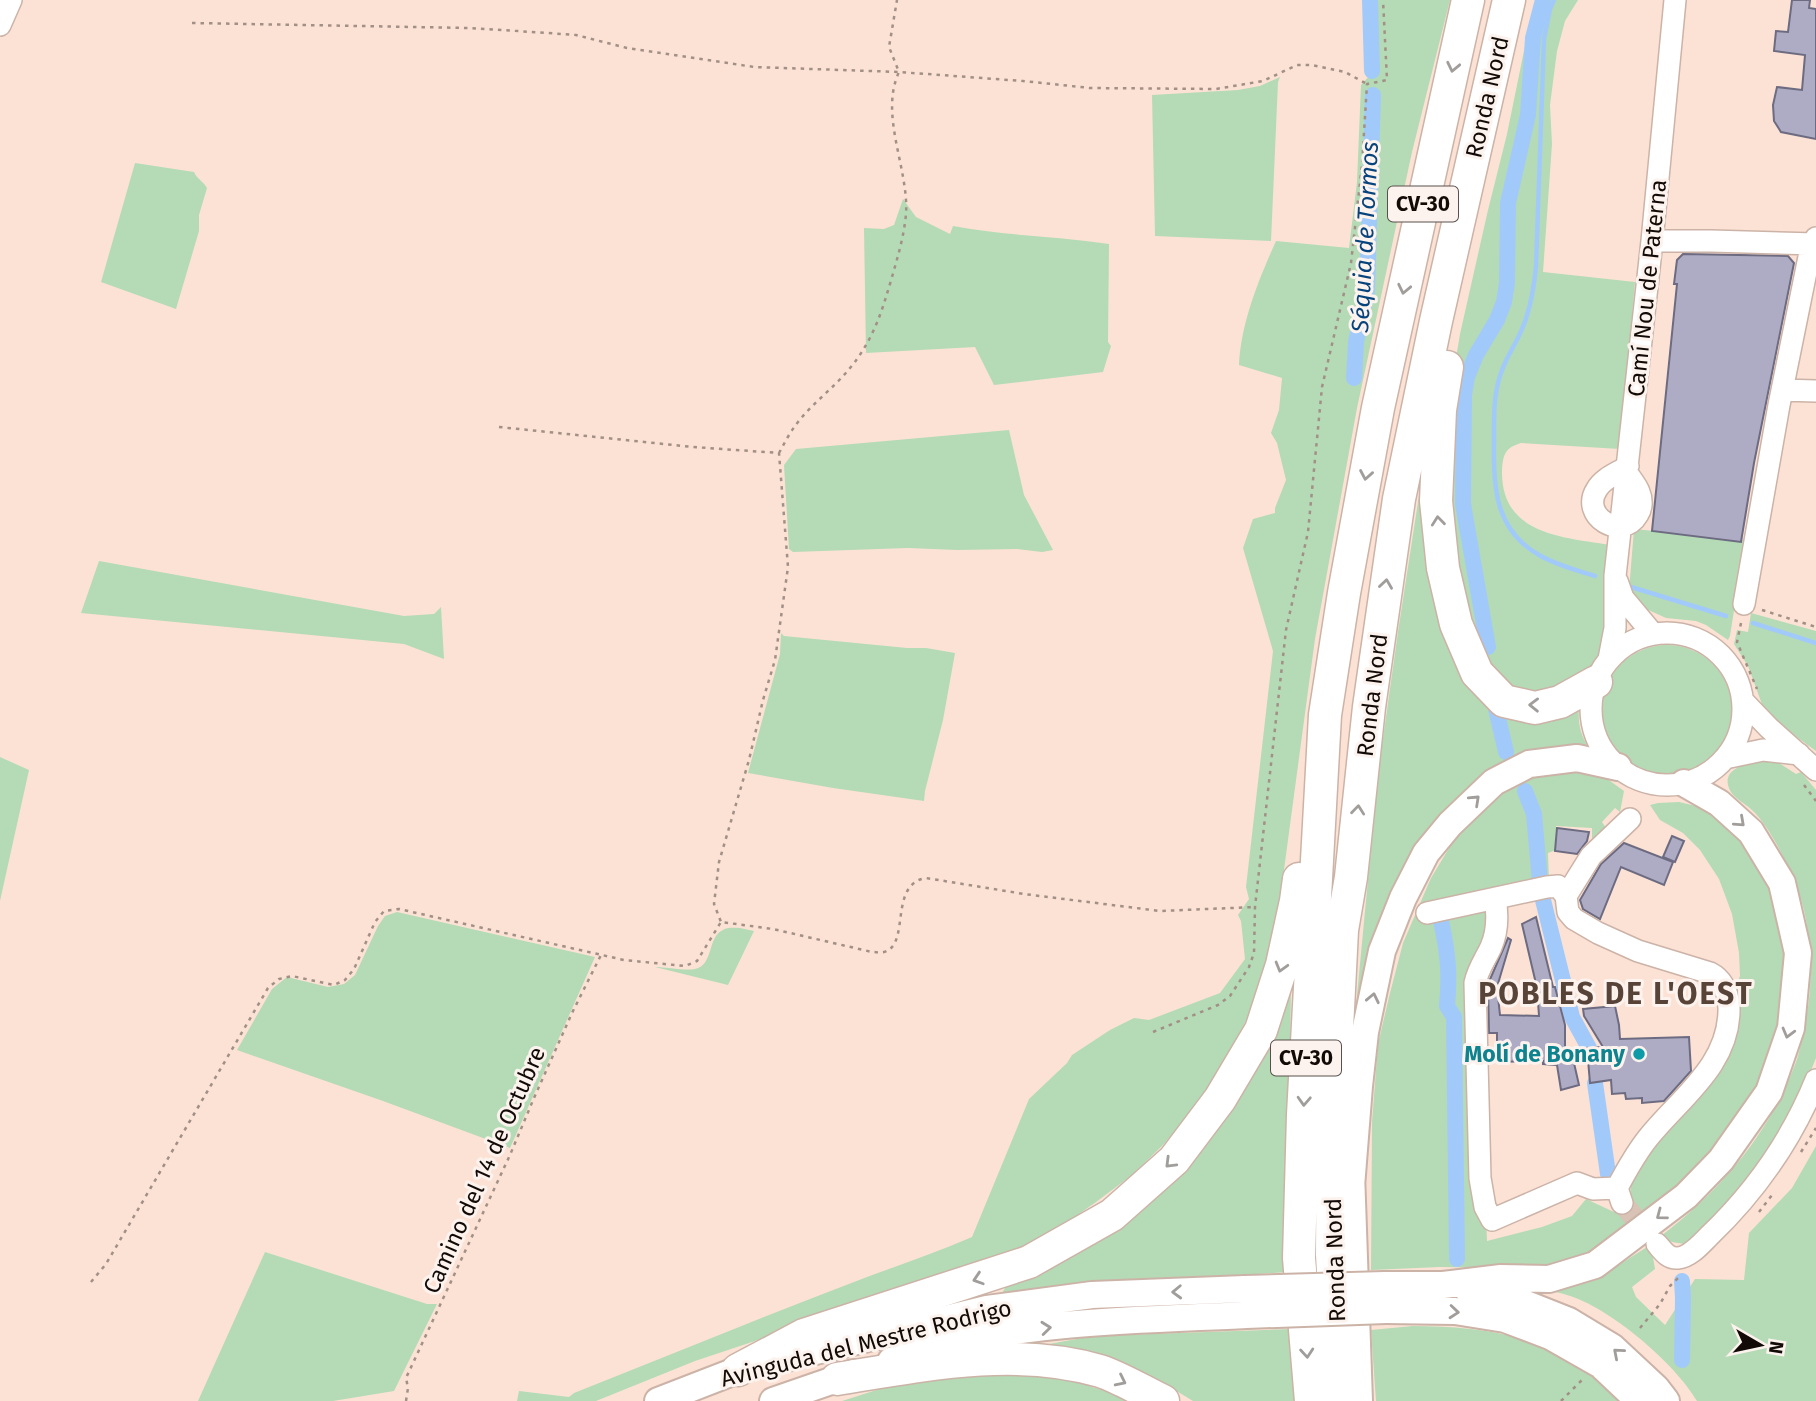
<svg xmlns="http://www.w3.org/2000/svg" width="1816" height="1401" viewBox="0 0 1816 1401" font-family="'Fira Sans',sans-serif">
<rect width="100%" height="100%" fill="#fce2d5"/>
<path fill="#b4dbb5" d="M1367,0H1450L1412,152L1357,408L1315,639L1281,892L1267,961L1252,1008L1231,1051L1196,1105L1164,1144L1132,1175L1096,1202L1050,1234L1015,1251L883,1298L695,1361L596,1401H517L519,1391L569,1397L574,1393C672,1354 769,1314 867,1277C902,1264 937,1252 972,1237L1029,1099L1067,1063L1072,1055L1110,1030L1134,1018L1149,1020L1220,993L1245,959L1241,921L1238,915L1249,899L1246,887L1273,651L1243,548L1253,519L1275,513V508L1286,480L1277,443L1271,433L1279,410L1282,378L1239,365C1241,322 1259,279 1276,241L1349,248L1357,182L1361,85L1371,74Z
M1537,0H1578L1565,21L1557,51L1550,105L1552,144L1543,272L1635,282L1620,449L1521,443C1505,448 1503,454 1502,471C1501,535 1563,537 1611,545L1604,644L1585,678L1580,684L1519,696L1480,654L1452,564V382L1460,334L1488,210L1507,134L1526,41Z
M1280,77L1278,82L1271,241L1155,236L1152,95L1238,90L1260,86Z
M135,163L194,172C197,179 203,181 207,188L199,215V231L176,309L101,282Z
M903,199L916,217L950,234L953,226C1005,236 1057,236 1109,244L1108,342L1111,346L1103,372L994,385L975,347L866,353L864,228L884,229L894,225Z
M1009,430L1024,495L1053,550L1042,552L1017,549L957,550L908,548L793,552L789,549L784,465L796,449Z
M1420,489H1426L1469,678L1579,703C1578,723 1579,733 1590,750L1473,792L1357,1009L1356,1006L1378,774L1398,632Z
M1634,529L1745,540L1730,636L1728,640L1706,625L1696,621L1666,618L1644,608L1629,591Z
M99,561L404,616L434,614L441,607L444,659L404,644L81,613Z
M1751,613L1816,631V751L1787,730L1763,707L1748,666L1734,644L1737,630L1748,632Z
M781,633L784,636L907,648H926L955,653L943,720L925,791L924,801L833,788L748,773L780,654Z
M1602 710a65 65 0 1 1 130 0a65 65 0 1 1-130 0Z
M0,757L29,770L0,901Z
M1763,761L1779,763L1796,774L1801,772L1816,790V1058L1807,1080L1763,1162L1690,1245C1681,1243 1667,1243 1661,1236C1721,1190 1769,1134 1796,1062C1800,1052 1801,1041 1803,1031C1805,1021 1808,1010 1809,1000C1812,974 1810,945 1806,920C1802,891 1774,831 1753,811C1744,802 1731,798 1728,785C1724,767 1751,762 1763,761Z
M1560,765L1599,773L1624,791L1620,812L1615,808L1602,822L1606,828L1592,843V828L1556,826V850L1548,853L1549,881L1484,909L1491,912L1476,963L1487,1241L1542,1227L1572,1216L1586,1199L1614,1212L1631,1197L1630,1179L1632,1170L1691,1105L1740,976L1739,953L1732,914L1719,879L1700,850L1683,833L1660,820L1650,805L1658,803L1679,802L1700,807L1719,817L1737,833L1773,884L1788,937L1774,1060L1710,1163L1623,1236L1562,1269L1440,1267L1371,1270L1372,1122L1378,1044L1390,993L1403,943L1431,878L1463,825L1510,782Z
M397,912L595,957L510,1148L383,1101L237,1050L272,989L287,977L328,987L344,984L355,975L378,926L385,916Z
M740,928L754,931L728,985L655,967C666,967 685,971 695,969C714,965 707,937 723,930C727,927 734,928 740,928Z
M1291,987L1287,1272L1002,1293L1007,1285L1102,1233Z
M1816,1146V1401H1697C1675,1363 1609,1307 1567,1295C1558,1292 1549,1291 1540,1289L1580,1283L1614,1268L1647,1247L1652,1252L1655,1269L1632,1287L1636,1297L1665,1325L1695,1279L1744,1280L1749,1233L1792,1188Z
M265,1252L427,1304H437L394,1391L333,1401H198Z
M1413,1326C1471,1326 1529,1333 1580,1365C1595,1375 1607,1389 1620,1401H1376L1371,1330Z
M1291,1329L1296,1401H1193L1155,1378L1104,1356L1049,1344L1093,1336Z
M1033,1372L1086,1385L1135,1401H842L886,1387L959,1374Z"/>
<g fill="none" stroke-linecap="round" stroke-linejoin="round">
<path stroke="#a1cafb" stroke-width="4.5" d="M1554,0L1550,9L1544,39L1536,266C1534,288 1531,308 1522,329C1516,344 1506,357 1501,373C1493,395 1494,419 1494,442C1493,487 1495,530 1539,555C1556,565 1576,570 1595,576
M1631,587L1726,616
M1753,623L1816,643"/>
<path stroke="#a1cafb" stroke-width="16" d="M1370,0L1372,71
M1354,378L1356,342L1367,291L1373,95
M1488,647L1463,504L1464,395L1467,377L1476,355L1497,320L1504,302L1507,283L1508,203L1528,115L1533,38L1543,0
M1496,709L1506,752
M1525,791L1534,814L1540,882
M1543,900L1572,1017L1589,1048
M1441,921C1448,953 1450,974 1447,1006L1454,1017L1457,1259
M1595,1083L1608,1174
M1682,1360L1683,1298L1682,1281"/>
</g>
<path fill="#aeacc4" stroke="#6c6b81" stroke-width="2" d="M1792,0H1810L1809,8L1816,9V139L1781,132L1774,121L1773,105L1777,87L1802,90L1805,55L1774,51L1776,31L1788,32Z
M1683,254L1788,256L1794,263L1754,463L1741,542L1652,531L1677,284H1674L1677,260Z
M1557,828L1589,832L1587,841L1577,854L1555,851Z
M1672,836L1684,841L1675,862L1663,857Z
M1624,843L1673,862L1664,885L1621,867L1600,919L1583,909L1580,900L1601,864Z
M1536,917L1553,987H1555L1565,1025V1051L1571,1050L1579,1085L1561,1090L1557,1065L1543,1064V1061L1497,1062V1033H1489L1488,984L1508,938L1511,940L1497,987L1500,1015L1539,1016L1537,988L1522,924Z
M1615,1006L1619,1025L1620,1039L1689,1037L1691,1071L1664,1101L1642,1103V1098L1626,1099L1625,1093L1612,1094L1611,1080L1590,1083L1587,1048L1603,1047L1584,1016L1583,1009Z"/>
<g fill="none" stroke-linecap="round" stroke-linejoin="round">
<path stroke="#d9c2b6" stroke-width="21" stroke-dasharray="21 10" stroke-linecap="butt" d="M1622,1203L1653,1239"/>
<g stroke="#ccb3a7" stroke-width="24">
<path id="minor" d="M0,25L11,0
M1652,241H1711L1816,244
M1782,390L1816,391
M1627,473C1631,479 1637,486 1639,492C1642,499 1642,508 1638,514C1622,542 1579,516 1597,489C1603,478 1618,473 1628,466
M1617,581L1623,598L1653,634
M1744,604L1779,405L1809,257L1816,238
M1591 709a76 76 0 1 1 152 0a76 76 0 1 1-152 0Z
M1609,659L1615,628V576L1652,241L1675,0
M1743,701L1769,728L1816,770
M1725,758L1763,750L1799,754
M1566,896L1568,912L1574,919L1598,933L1638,951L1710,973C1724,980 1728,993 1729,1008C1730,1065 1680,1098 1648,1138C1636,1153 1626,1171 1617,1188L1622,1203
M1566,896L1591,856L1630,819
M1495,898C1498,915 1498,931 1491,947C1485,960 1478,969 1475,983L1480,1178L1485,1207L1492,1220L1577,1183L1593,1189L1617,1188
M1427,913L1547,887L1558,886L1566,896
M1657,1244C1663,1251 1668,1259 1678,1258C1690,1257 1701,1244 1709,1236C1755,1192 1792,1139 1816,1080"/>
</g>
<g stroke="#ccb3a7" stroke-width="30">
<path id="major" d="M1351,1172L1359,1401
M1351,1187L1359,1086L1365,1032L1382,951L1403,898L1426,853L1450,824L1494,782L1529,764L1577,758L1618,767
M1385,1285H1443L1501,1278L1549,1279L1595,1265L1686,1196L1721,1160L1769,1092L1791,1028L1798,953L1782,883L1751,832L1719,803L1684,783
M1468,1290L1511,1298L1569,1321L1612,1347L1656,1388L1666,1401
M1386,1310L1455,1311L1505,1319L1550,1336L1601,1365L1639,1401
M891,1361C906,1355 921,1349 937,1345C1038,1321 1143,1320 1246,1315
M658,1401L738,1370L987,1309L1092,1295L1245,1289
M773,1401L854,1373"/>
</g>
<g stroke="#ccb3a7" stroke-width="35">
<path id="highway" d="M1447,367L1440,410L1436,501L1443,568L1456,624L1477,673L1504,701L1535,708L1560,702L1596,682
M738,1370L804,1335L1029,1262L1112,1215L1174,1160L1220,1099L1261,1030L1282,965L1296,901L1299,879
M837,1379C923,1365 1015,1346 1100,1371C1119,1377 1144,1392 1163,1401
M1311,1401L1299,1258L1303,1115L1325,715L1344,593L1378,408L1468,0
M1341,1401L1332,1255L1333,1108L1342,930L1351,877L1369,707L1399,499L1436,321L1509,0"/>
</g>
<path stroke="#a28f86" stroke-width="2.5" stroke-dasharray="3.5 5" stroke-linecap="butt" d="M192,23L470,28L548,33L576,35L627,48L754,67L899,72L1023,81L1090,88L1216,89L1263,81L1297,65H1312L1345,72L1367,84
M499,427L693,447L779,453L788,567L775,660L763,700L749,760L719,862L714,904L721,922
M779,453C784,444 789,434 795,426C811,404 834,388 850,368C874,339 882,311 892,277C898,256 904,236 906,214C909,169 879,115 899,72L889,47L897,0
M1762,610L1816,627
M1741,623L1737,642L1757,689
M1804,785L1816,801
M1153,1032L1218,1005L1230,996L1249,967L1254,953L1255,907L1286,630L1308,532L1322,387L1351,263L1362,165L1367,84L1387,80L1383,0
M1801,1152L1816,1128
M1759,1212L1772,1195
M91,1282L106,1264L268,988L279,979L292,976L334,985L345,980L354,969L375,922L384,911L399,909L624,960L685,966L697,961L721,922L773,929L872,952C876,952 880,953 884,952C911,945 888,884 926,878L1024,894L1160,911L1255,907
M1640,1328L1660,1304L1670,1286L1678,1278
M406,1401L408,1388L406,1378L510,1155L534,1098L572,1013L601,955
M1561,1401L1582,1380"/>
<use href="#minor" stroke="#fff" stroke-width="21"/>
<use href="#major" stroke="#fff" stroke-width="26"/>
<use href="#highway" stroke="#fff" stroke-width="32"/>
<g stroke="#ccb3a7" stroke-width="30" stroke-linecap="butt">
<path id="major-bridge" d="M1245,1289L1385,1285
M1246,1315L1386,1310"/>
</g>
<use href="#major-bridge" stroke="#fff" stroke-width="26"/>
</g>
<defs><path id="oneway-chevron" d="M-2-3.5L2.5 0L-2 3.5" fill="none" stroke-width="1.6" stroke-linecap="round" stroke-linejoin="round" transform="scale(1.75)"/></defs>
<g stroke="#a09d9b">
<use href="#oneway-chevron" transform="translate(1453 67) rotate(102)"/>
<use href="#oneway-chevron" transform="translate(1404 289) rotate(102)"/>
<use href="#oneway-chevron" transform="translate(1366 475) rotate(100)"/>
<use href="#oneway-chevron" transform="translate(1438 521) rotate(-96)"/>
<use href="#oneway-chevron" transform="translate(1386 584) rotate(-82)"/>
<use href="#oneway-chevron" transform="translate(1534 705) rotate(-179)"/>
<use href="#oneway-chevron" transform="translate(1475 800) rotate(-43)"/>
<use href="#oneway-chevron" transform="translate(1358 810) rotate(-84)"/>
<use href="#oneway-chevron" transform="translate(1740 822) rotate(42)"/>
<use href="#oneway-chevron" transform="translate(1281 967) rotate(106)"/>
<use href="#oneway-chevron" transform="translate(1373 998) rotate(-78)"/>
<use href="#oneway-chevron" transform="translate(1788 1033) rotate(105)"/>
<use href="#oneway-chevron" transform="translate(1304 1101) rotate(93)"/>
<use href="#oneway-chevron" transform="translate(1170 1163) rotate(135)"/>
<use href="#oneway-chevron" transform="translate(1661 1215) rotate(143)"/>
<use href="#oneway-chevron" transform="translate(978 1279) rotate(162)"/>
<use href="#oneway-chevron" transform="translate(1177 1292) rotate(178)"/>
<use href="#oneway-chevron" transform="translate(1454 1312) rotate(5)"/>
<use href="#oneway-chevron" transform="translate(1046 1328) rotate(-6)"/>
<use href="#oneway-chevron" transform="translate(1307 1353) rotate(85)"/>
<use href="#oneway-chevron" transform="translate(1618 1353) rotate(-139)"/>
<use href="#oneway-chevron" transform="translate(1121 1381) rotate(26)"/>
</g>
<circle fill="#0f9aa8" stroke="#fdf3ee" stroke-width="2.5" cx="1639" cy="1054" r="7"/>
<g text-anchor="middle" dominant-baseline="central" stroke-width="6" stroke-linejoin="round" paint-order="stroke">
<g fill="#fdf3ee" stroke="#58504c" stroke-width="2">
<rect x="1388" y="186.5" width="70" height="35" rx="5"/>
<rect x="1271" y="1040.5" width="70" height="35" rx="5"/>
</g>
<g font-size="21" font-weight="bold" fill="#120a06">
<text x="1423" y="204">CV-30</text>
<text x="1306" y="1058">CV-30</text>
</g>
<g font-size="23" fill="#120a06" stroke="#fdf3ee">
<text transform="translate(1487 97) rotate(-77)">Ronda Nord</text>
<text transform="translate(1647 288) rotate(-84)">Camí Nou de Paterna</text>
<text transform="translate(1372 695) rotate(-83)">Ronda Nord</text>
<text transform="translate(484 1170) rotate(-66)">Camino del 14 de Octubre</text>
<text transform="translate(1335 1260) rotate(-92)">Ronda Nord</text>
<text transform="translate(866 1343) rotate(-14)">Avinguda del Mestre Rodrigo</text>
</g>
<g font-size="23" font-weight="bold" fill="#0d838f" stroke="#fdf3ee" text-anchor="end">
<text x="1625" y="1054">Molí de Bonany</text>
</g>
<g font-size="24" font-style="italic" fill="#07437c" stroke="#fdf3ee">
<text transform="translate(1365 237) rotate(-87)">Séquia de Tormos</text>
</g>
<g font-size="30" font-weight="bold" letter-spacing="2" fill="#584338" stroke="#fdf3ee">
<text x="1616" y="994">POBLES DE L'OEST</text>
</g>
</g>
<g transform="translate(1760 1345) rotate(99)" stroke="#fdf3ee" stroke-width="5" paint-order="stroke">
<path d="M0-5L12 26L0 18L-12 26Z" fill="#120a06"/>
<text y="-10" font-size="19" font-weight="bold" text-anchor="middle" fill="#120a06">N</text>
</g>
</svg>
